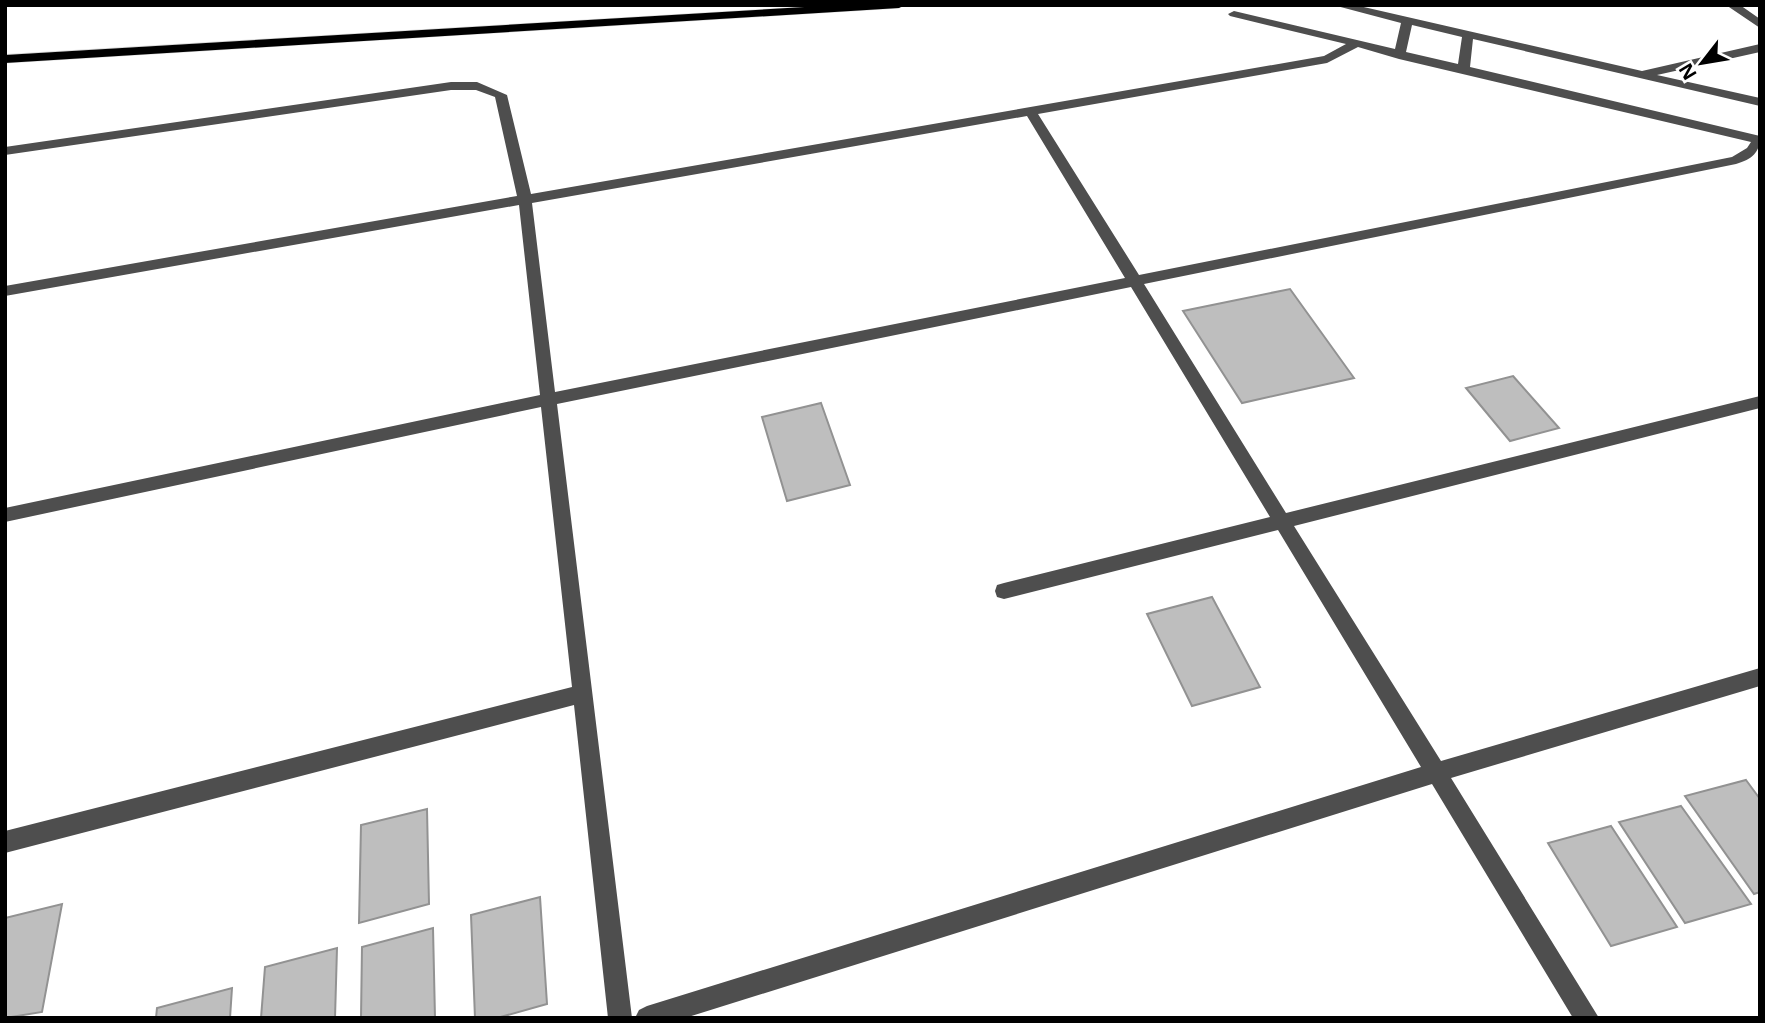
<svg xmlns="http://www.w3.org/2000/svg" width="1765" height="1023" viewBox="0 0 1765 1023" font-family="'Open Sans',sans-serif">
<rect width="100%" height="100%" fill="#fff"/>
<path fill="#bebebe" stroke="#929292" stroke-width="2" d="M1290,289L1354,378L1242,403L1183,311Z
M1513,376L1559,428L1510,441L1466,388Z
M821,403L850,485L787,501L762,417Z
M1212,597L1260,687L1192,706L1147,614Z
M1746,780L1760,799V892L1754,894L1685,796Z
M1681,806L1751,904L1685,923L1619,822Z
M427,809L429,904L359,923L361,825Z
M1611,826L1677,927L1611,946L1548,843Z
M540,897L547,1004L497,1018H475L471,915Z
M62,904L42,1012L5,1018V918Z
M433,928L435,1018H361L362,947Z
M337,948L335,1018H261L265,967Z
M232,988L230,1018H156L157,1008Z"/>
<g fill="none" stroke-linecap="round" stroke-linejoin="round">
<g stroke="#dbdbdb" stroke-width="1">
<path id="major" d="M838,5H905L899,8L5,63V55Z"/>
</g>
<path fill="#4e4e4e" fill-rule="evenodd" d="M1333,5H1355L1642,71L1760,44V52L1657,75L1760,98V106L1473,39L1470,67L1760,136C1760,153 1752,159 1736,164L1144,284L1286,513L1760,396V408L1294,526L1441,761L1760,668V686L1451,778L1599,1018H1573L1432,784L685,1018H635L639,1010L647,1006L1421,767L1278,530L1004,599L997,597L995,591L997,585L1004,583L1270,517L1131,287L557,404L632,1018H608L574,705L5,853V831L572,687L541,407L5,522V508L540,395L519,205L5,296V286L517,196L495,97L476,90H451L5,155V147L451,82H477L507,95L531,194L1324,56L1346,44L1230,16L1228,14L1234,11L1395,49L1401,23ZM1412,25L1462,37L1458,64L1406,52ZM1358,47L1399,59L1751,142L1747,148L1732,157L1139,275L1038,114L1327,63ZM1027,116L1125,278L555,392L532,203Z
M1726,5H1740L1760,19V28Z"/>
<use href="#major" fill="#000" fill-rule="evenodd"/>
</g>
<rect width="1765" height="1023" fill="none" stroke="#000000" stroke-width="14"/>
<g transform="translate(1702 63) rotate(239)" stroke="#ffffff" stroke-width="5" paint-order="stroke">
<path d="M0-5L12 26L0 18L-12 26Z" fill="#000000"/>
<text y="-10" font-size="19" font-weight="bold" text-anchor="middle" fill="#000000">N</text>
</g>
</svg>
